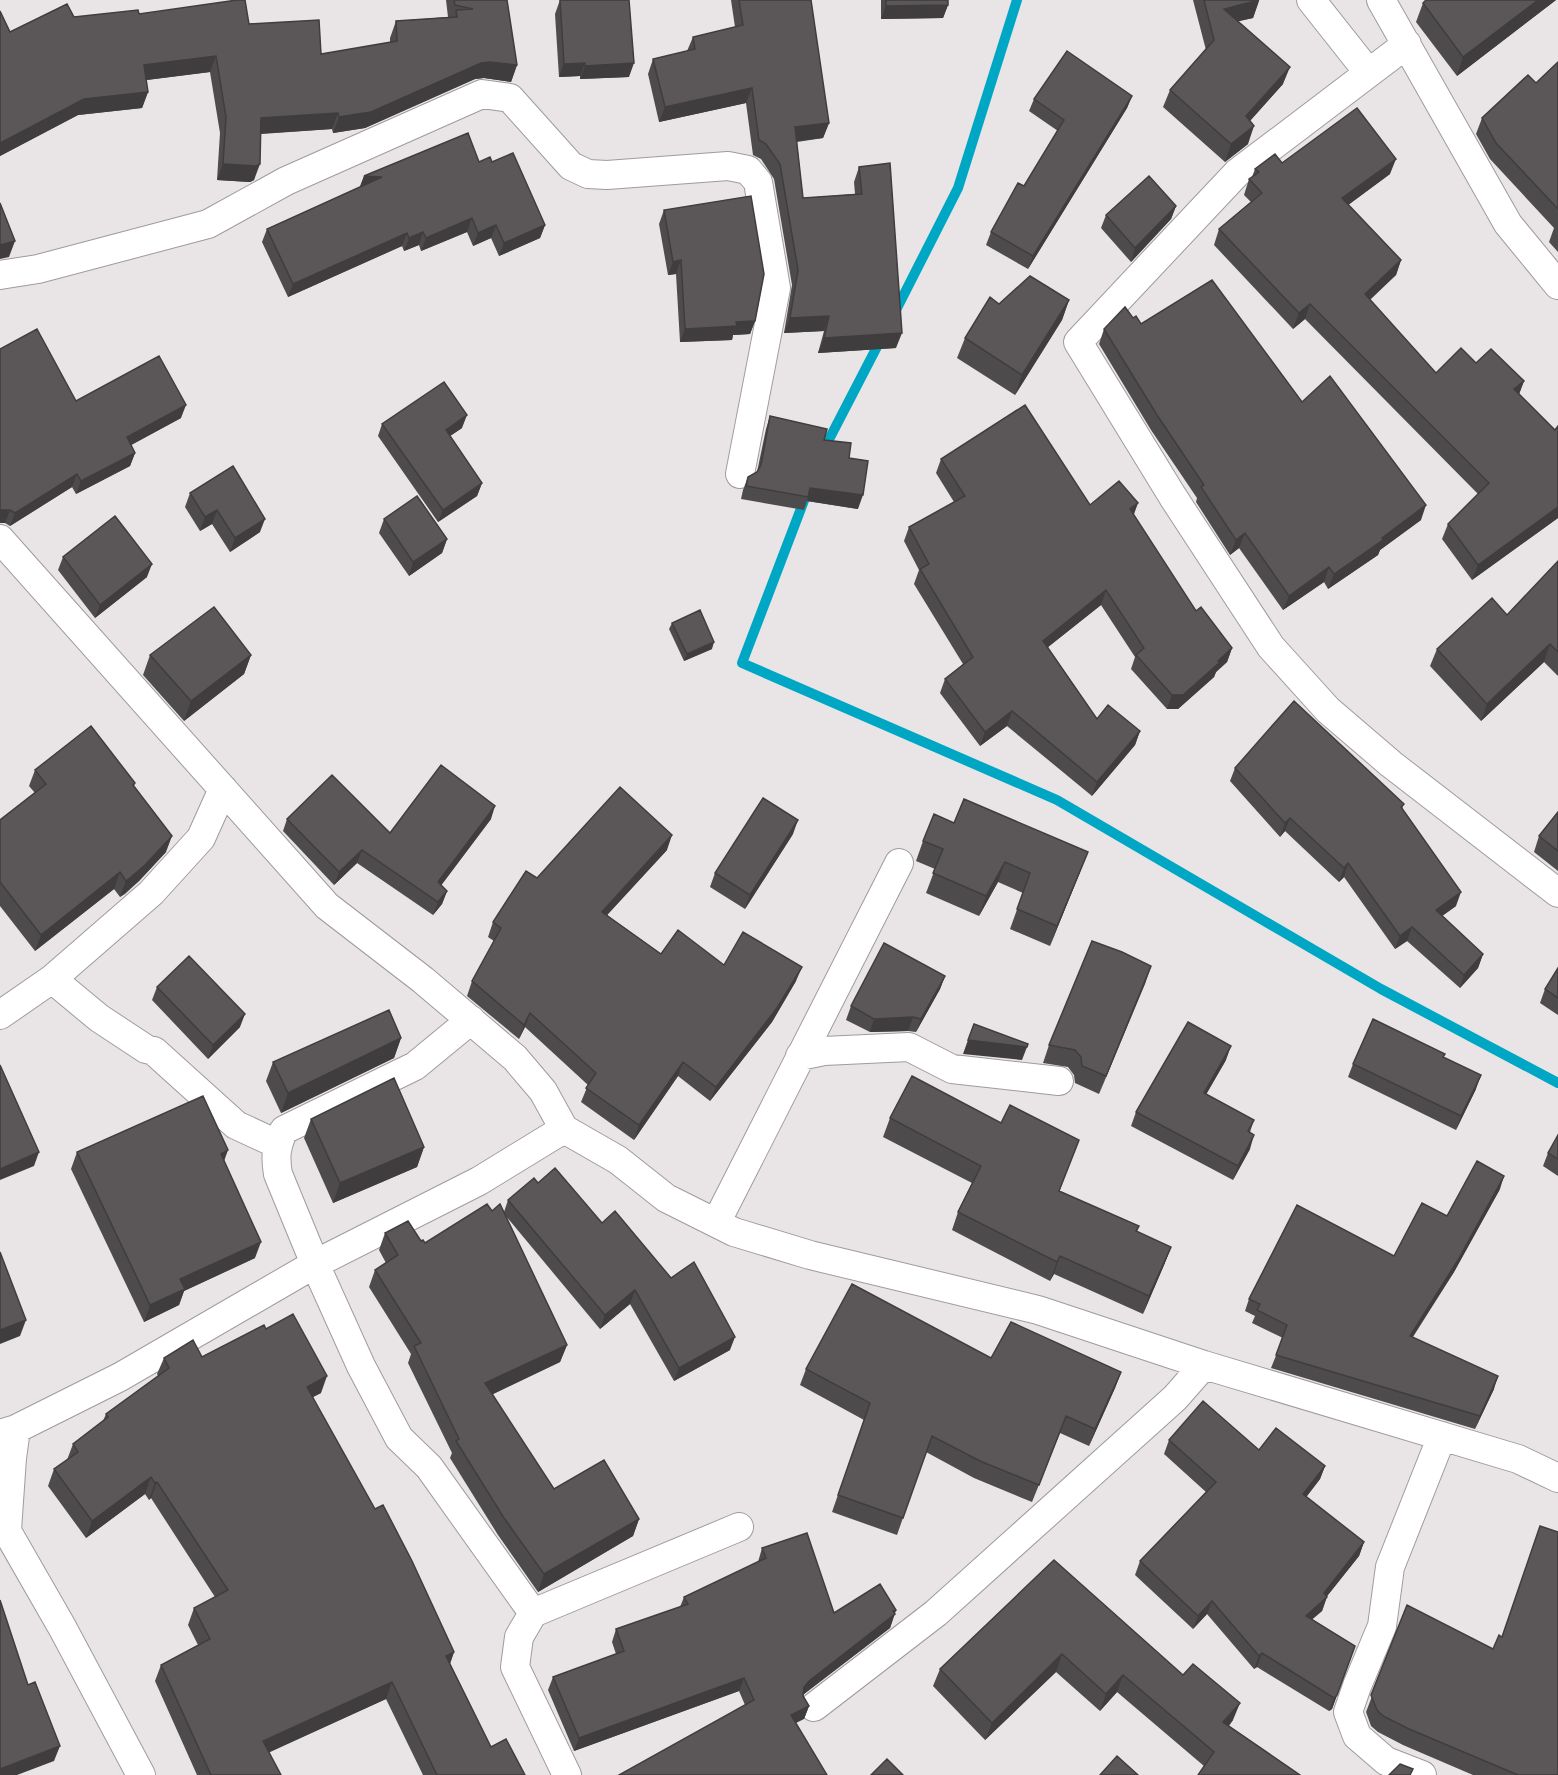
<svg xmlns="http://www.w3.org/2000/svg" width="1558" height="1775" viewBox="0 0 1558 1775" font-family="Mulish,sans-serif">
<rect width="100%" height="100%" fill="#e9e4e6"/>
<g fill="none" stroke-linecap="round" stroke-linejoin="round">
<path stroke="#00a7c4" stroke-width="10" d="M894,314L958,188L1017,0
M822,453L881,339
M805,498L742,663L1057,800L1381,989L1558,1083"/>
<g stroke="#a09b9d" stroke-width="30">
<path id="minor" d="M1311,0L1368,72
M1381,0L1508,224L1558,285
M1407,44L1237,173L1078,342L1173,497L1271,647L1328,710L1391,764L1558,893
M0,275L38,269L208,224L286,181L482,94L510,98L571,166L588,174L607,175L728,166L748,170L758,182L776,288L740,474
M0,539L327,906L423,980L515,1058L543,1091L564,1129L618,1160L666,1198L734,1232L810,1255L1038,1310L1204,1365L1518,1459L1558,1478
M52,979L99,1018L146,1049L154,1051L236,1125L277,1144
M0,1015L52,979L151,893L201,838L223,789
M471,1020L415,1066L284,1130C276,1146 275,1157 278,1174L315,1264L361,1366L399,1438L429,1467L533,1613
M800,1056L824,1051L909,1047L952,1069L1059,1081
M716,1223L899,863
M0,1434L16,1429L120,1377L315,1264L479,1181L564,1129
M0,1519L62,1627L141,1775
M7,1530L12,1458L16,1429
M814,1707L936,1613L1175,1398L1204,1365
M567,1775L515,1667L519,1637L533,1613L739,1527
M1422,1775L1386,1761L1357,1736L1348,1712L1357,1686L1382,1626L1390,1567L1442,1436"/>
</g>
<use href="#minor" stroke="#fff" stroke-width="28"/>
</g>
<path fill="#4e4b4d" d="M446,0H507L517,65L511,82L484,78L475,79L365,128L333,133L332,129L261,134L254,180L250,182L217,180L220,133L210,72L146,80L148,92L142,108L78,115L0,156V11L10,32L74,17L139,14L249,24L321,54L390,43V38L396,21L448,17Z
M560,0L629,77L580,79V76L559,77L555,14Z
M731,0H811L829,123L823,138L797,142L803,198L855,194L854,182L859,167L896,348L818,353L824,331L784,333L792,285L774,179L761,159L753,155L746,103L659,122L648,74L653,59L687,51L693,37L735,27Z
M881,0H948V5L943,18L881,19Z
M1193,0H1259L1253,18L1238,21L1283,84L1250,121L1248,144L1225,162L1163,107L1170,90L1206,50Z
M1426,0H1556L1457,76L1416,22L1423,3Z
M1558,62V252L1549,242L1554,228L1490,159L1476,134L1482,118L1536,83Z
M1132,96L1127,108L1028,269L986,245L991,232L1024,186L1058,131L1029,111L1034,99Z
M479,162H492L545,225L540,238L499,256L491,238L473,246L467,232L421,251L419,245L404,251L402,246L288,297L262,242L267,229L360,187L364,176Z
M1282,163L1390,174L1348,205L1401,260L1396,275L1370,300L1436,373L1476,363L1524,381L1519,394L1555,430L1558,426V518L1472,580L1442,539L1448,524L1478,494L1305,319L1293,329L1214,245L1219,229L1251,202L1244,195L1249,179L1252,177L1255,169Z
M1176,206L1171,219L1131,262L1101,228L1106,215Z
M664,210L755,321L750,334L733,335L732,340L680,342L676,274L668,275L659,224Z
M1069,300L1062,320L1015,395L957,358L965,338L999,304Z
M1133,318L1141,324L1302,402L1421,520L1380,550L1378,555L1328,589L1324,582L1283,610L1239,548L1230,555L1196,502L1197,498L1151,430L1099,344L1104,329Z
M0,349L76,401L181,418L131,445L135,453L130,466L76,494L72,487L10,526L5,523H0Z
M770,416L824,440L849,458L858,509L807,501L804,510L741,499L743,490L748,477L757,472L766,429Z
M382,424L462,428L450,436L482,483L477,496L438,522L378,436Z
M941,459L1090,505L1133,515L1196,611L1232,648L1227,662L1216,672L1214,677L1178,709H1167L1131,669L1135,657L1101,605L1048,647L1097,719L1140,731L1135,745L1092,796L1007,726L980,746L940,693L945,679L963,664L914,584L919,570L904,541L909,527L954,502L936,473Z
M190,493L260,532L230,552L212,524L200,531L185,507Z
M384,519L447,539L442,553L409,576L379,533Z
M63,557L147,577L95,618L58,570Z
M1558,561V676L1544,662L1481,721L1430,666L1437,649L1507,615Z
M672,623L712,649L684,661L669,629Z
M150,655H251L244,674L184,721L143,675Z
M1235,768L1404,804L1402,809L1456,906L1442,916L1483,954L1478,968L1460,988L1407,941L1395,949L1344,877L1339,882L1285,831L1280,837L1230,781Z
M35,770L135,783L134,786L166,852L139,881L125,894L120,897L114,889L35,951L0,906V820L35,793L29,786Z
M1558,812V871L1534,852L1539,836Z
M287,819L390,833L491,819L441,885L447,891L442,904L433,915L357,863L334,885L283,831Z
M954,823L1088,852L1050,946L1010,929L1023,893L998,882L979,916L926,893L935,869L916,861L923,841Z
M793,834L745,909L710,887L715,873Z
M667,850L607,915L661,954L724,965L796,981L772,1022L710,1101L678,1076L634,1140L581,1102L588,1085L525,1027L519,1039L467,996L472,981L494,941L488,937L493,922L537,878Z
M1151,966L1099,1094L1075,1083L1074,1075L1068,1067L1043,1063L1049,1045Z
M1558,968V1015L1540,1003L1545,989Z
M945,976L940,989L916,1032L908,1031L870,1032L846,1020L851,1006Z
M157,987L240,1027L208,1059L152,1000Z
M401,1038L394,1058L281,1113L266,1081L273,1062Z
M1443,1057L1476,1089L1456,1130L1348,1077L1353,1064Z
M1226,1060L1206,1094L1254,1120L1250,1132V1149L1233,1180L1131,1126L1136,1112Z
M890,1118L1001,1123L1079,1140L1059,1191L1139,1226L1137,1232L1171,1247L1164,1265L1143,1314L1054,1274L1050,1281L952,1230L958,1212L972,1183L883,1137Z
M311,1119L424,1147L417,1167L333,1203L304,1138Z
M1558,1135V1176L1543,1166L1548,1153Z
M77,1152L224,1161L255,1258L184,1291L179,1305L144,1322L71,1169Z
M538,1183L602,1223L730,1350L674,1381L630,1304L600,1329L505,1215L567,1345L560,1362L492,1394L554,1489L639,1519L633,1536L538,1592L498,1535L450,1458L452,1453L408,1363L411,1354L369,1287L375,1270L386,1263L379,1250L385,1233L425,1243L492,1211L504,1212L508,1200Z
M1500,1189L1454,1272L1413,1337L1494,1389L1475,1429L1271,1368L1283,1338L1252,1323L1255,1316L1245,1311L1249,1299L1394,1256L1447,1216Z
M266,1329L321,1393L312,1397L454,1652L450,1664L491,1747L525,1775H423L386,1699L269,1752L281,1775H197L155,1681L161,1665L198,1645L188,1625L194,1608L215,1597L151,1498L149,1500L145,1494L86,1538L48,1486L54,1469L67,1460L73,1444L103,1421L106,1414L158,1376L157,1374L164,1358L202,1357Z
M991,1358L1121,1372L1115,1388L1089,1446L1060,1433L1032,1502L974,1478L926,1452L897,1535L832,1512L864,1420L800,1385L806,1369Z
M1169,1440L1259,1450L1325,1466L1320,1479L1306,1497L1364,1542L1359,1556L1327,1596L1322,1611L1312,1619L1355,1646L1332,1709L1329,1711L1257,1667L1254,1669L1207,1614L1193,1629L1135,1575L1140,1561L1206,1492L1164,1454Z
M762,1548L834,1613L896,1610L890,1628L804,1694L803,1696L809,1706L804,1719L745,1705L739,1691L574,1751L548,1690L553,1677L616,1654L612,1642L616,1629L680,1607L684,1597L758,1562Z
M1054,1560L1233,1720L1229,1726L1300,1775L1204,1766L1117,1692L1100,1711L1056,1672L985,1740L933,1686L940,1669Z
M1407,1605L1558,1775H1473L1403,1745L1378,1732L1371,1726L1366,1712Z"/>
<path fill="#403d3e" d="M1538,0H1556L1457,76L1463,57Z
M1259,1L1253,18L1218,26L1224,9Z
M948,5L943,18L881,19L886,6Z
M216,56L210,72L139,81L144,65Z
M490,62L517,65L511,82L484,78L475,79L365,128L333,133L339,117L481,63Z
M585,63L580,76L559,77L564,64Z
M634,63L629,77L580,79L585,66Z
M1290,67L1283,84L1239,133L1246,116Z
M752,88L746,103L659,122L665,107Z
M148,92L142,108L78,115L0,156V143L84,99Z
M1132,96L1127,108L1028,269L1033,256Z
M338,113L332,129L256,134L261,118Z
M829,123L823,138L790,142L795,127Z
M1254,126L1248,144L1225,162L1231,144Z
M1396,159L1390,174L1336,214L1342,198Z
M223,164H260L254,180L250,182L217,180Z
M364,176L382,177L359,189Z
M1176,206L1171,219L1131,262L1135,248Z
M472,218L467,232L421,251L426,238Z
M496,225L491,238L473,246L478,233Z
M545,225L540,238L499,256L504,243Z
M423,232L419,245L404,251L409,238Z
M407,233L402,246L288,297L293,284Z
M15,241L9,257L0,259V245Z
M681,260L676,274L668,275L673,262Z
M1401,260L1396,275L1359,309L1365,294Z
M1069,300L1062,320L1015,395L1022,375Z
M1310,304L1305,319L1293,329L1299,313Z
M829,316L824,331L784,333L790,318Z
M755,321L750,334L733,335L732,340L680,342L685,329L736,322Z
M902,333L896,348L818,353L824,338Z
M1524,381L1518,397L1514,389Z
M186,405L181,418L122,450L127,437Z
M467,415L462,428L441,442L446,430Z
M135,453L130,466L76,494L81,481Z
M77,474L72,487L10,526L15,513Z
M482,483L477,496L438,522L443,510Z
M810,488L863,495L858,509L807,501Z
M1138,503L1133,517L1130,509Z
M1426,505L1421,520L1380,550L1378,555L1328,589L1334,574Z
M1558,507V518L1472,580L1478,565Z
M0,510H10L5,523H0Z
M217,510L212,524L200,531L205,517Z
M265,519L260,532L230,552L235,538Z
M1245,533L1239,548L1230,555L1236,540Z
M447,539L442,553L409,576L413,562Z
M152,564L147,577L95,618L100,605Z
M1329,567L1324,582L1283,610L1289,596Z
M1106,590L1101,605L1038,655L1043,641Z
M714,642L712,649L684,661L687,654Z
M1550,644L1544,662L1481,721L1487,704Z
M1232,648L1227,662L1216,672L1214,677L1178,709H1167L1172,695L1218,661Z
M251,655L244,674L184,721L191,701Z
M1012,711L1007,726L980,746L985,732Z
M1140,731L1135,745L1092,796L1097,782Z
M495,806L491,819L434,895L438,882Z
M1290,818L1285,831L1280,837L1285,823Z
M798,820L793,834L745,909L750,895Z
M672,835L667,850L597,926L602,912Z
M172,836L166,852L139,881L120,897L126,881Z
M362,850L357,863L334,885L339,872Z
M1088,852L1080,872L1050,946L1057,926Z
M1005,862L998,882L979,916L986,896Z
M1348,863L1344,877L1339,882L1344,868Z
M120,872L114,889L35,951L41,935Z
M447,891L442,904L433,915L438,902Z
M1461,892L1456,906L1431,924L1436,910Z
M1412,927L1407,941L1395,949L1400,936Z
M1483,954L1478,968L1460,988L1464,975Z
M1151,966L1145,984L1099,1094L1106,1076Z
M802,967L796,981L772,1022L710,1101L716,1087Z
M945,976L940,989L916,1032L921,1019Z
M530,1013L525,1027L519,1039L524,1025Z
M245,1014L240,1027L208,1059L213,1045Z
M913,1017L908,1031L870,1032L874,1019Z
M401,1038L394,1058L281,1113L288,1093Z
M968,1040L1027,1047L1022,1060L963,1054Z
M1231,1046L1226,1060L1199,1107L1204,1093Z
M683,1062L678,1076L634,1140L639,1125Z
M1481,1075L1476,1089L1456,1130L1461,1116Z
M1254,1135L1250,1149L1233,1180L1238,1166Z
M424,1147L417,1167L333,1203L340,1183Z
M228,1150L222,1167L221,1154Z
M39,1152L34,1166L0,1180V1169Z
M1504,1176L1500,1189L1454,1272L1405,1348L1410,1336Z
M261,1242L255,1258L184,1291L179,1305L144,1322L150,1305L180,1279Z
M1171,1247L1164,1265L1143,1314L1149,1296Z
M1060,1256L1054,1274L1050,1281L1057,1262Z
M635,1290L630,1304L600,1329L605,1315Z
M26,1320L20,1336L0,1344V1330Z
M735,1337L730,1350L674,1381L679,1368Z
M567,1345L560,1362L479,1401L485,1383Z
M1121,1372L1115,1388L1089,1446L1095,1429Z
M327,1376L321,1393L300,1404L307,1387Z
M1498,1376L1494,1389L1475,1429L1480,1416Z
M1325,1466L1320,1479L1298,1508L1303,1494Z
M151,1477L145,1494L86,1538L92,1521Z
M157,1482L151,1498L149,1500L155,1483Z
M639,1519L633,1536L538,1592L544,1574Z
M1364,1542L1359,1556L1324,1600L1327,1597L1322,1611L1301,1629L1306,1616Z
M1212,1601L1207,1614L1193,1629L1198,1616Z
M896,1610L890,1628L804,1694L799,1700L804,1687L809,1681Z
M454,1652L448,1669L446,1656Z
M1262,1653L1257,1667L1254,1669L1259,1656Z
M1062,1654L1056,1672L985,1740L992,1723Z
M1123,1675L1117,1692L1100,1711L1106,1694Z
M744,1678L739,1691L574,1751L579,1738Z
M392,1682L386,1699L257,1758L263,1741Z
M1337,1695L1332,1709L1329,1711L1334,1698Z
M1240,1703L1233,1720L1217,1739L1223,1722Z
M809,1706L804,1719L786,1728L791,1715Z
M60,1746L54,1761L17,1775H0V1769Z"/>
<path fill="#5b5759" stroke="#403d3e" stroke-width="1.5" d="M237,0H245L249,24L319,20L321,54L397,41L396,21L457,17L456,10L473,9L455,5L454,0H507L517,65L490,62L481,63L371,112L339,117L338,113L261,118L260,164L256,166L223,164L226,117L216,56L144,65L148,92L84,99L0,143V11L10,32L67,4L74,17L138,10L139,14Z
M560,0H629L634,63L585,66V63L564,64Z
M739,0H811L829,123L795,127L803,198L862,194L859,167L890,163L902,333L824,338L829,316L790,318L798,270L780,164L766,144L759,140L752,88L665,107L653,59L695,49L693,37L743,25Z
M886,0H948V5L886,6Z
M1204,0H1259L1224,9L1290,67L1246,116L1254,126L1231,144L1170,90L1214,40Z
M1426,0H1538L1463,57L1423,3Z
M1067,51L1132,96L1033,256L991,232L1018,183L1024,186L1064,120L1034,99Z
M1558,62V209L1496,143L1482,118L1528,75L1536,83Z
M1357,108L1396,159L1342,198L1401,260L1365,294L1436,373L1461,348L1476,363L1491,349L1524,381L1514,389L1555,430L1558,426V507L1478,565L1448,524L1489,483L1310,304L1299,313L1219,229L1262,193L1249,179L1259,172L1255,169L1275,154L1282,163Z
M468,133L479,162L490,157L492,162L513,153L545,225L504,243L496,225L478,233L472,218L426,238L423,232L409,238L407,233L293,284L267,229L382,177L364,176Z
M1149,176L1176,206L1135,248L1106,215Z
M751,196L764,274L755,321L736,322L737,326L685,329L681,260L673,262L664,210Z
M0,203L15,241L0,245Z
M1030,276L1069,300L1022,375L965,338L990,297L999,304Z
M1212,280L1302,402L1330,376L1426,505L1382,538L1383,540L1334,574L1329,567L1289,596L1245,533L1236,540L1201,487L1204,485L1157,415L1104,329L1125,307L1133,318L1136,316L1141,324Z
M37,329L76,401L159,356L186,405L127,437L135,453L81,481L77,474L15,513L10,510H0V349Z
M444,382L467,415L446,430L482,483L443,510L382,424Z
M1025,405L1090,505L1119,481L1138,503L1130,509L1196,611L1201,607L1232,648L1218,661L1220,662L1183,695H1172L1136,655L1144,648L1106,590L1043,641L1097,719L1108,705L1140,731L1097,782L1012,711L985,732L945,679L973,657L920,569L929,564L909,527L965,496L941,459Z
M770,416L827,429L824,440L851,443L849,458L868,461L863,495L810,488L808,497L746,486L748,477L757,472L761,465Z
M233,466L265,519L235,538L217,510L205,517L190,493Z
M417,496L447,539L413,562L384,519Z
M115,516L152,564L100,605L63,557Z
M1558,561V652L1550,644L1487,704L1437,649L1492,598L1507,615Z
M214,607L251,655L191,701L150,655Z
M700,610L714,642L687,654L672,623Z
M1294,701L1404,804L1401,807L1461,892L1436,910L1483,954L1464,975L1412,927L1400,936L1348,863L1344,868L1290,818L1285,823L1235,768Z
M91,726L135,783L133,785L172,836L145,865L131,877L126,881L120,872L41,935L0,882V820L46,784L35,770Z
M441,765L495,806L438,882L447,891L438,902L362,850L339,872L287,819L332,775L390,833Z
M620,787L672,835L602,912L661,954L678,930L724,965L743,932L802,967L777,1008L716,1087L683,1062L639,1125L586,1088L596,1073L530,1013L524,1025L472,981L501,928L493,922L526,871L537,878Z
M763,798L798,820L750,895L715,873Z
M964,799L1088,852L1057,926L1017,909L1030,873L1005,862L986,896L933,873L943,849L923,841L934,814L954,823Z
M1558,812V851L1539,836Z
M1092,941L1122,952L1151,966L1106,1076L1082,1066L1081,1057L1075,1050L1049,1045Z
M884,943L945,976L921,1019L913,1017L874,1019L851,1006Z
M189,956L245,1014L213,1045L157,987Z
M1558,968V998L1545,989Z
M389,1010L401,1038L288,1093L273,1062Z
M1373,1019L1445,1054L1443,1057L1481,1075L1461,1116L1353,1064Z
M1188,1022L1231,1046L1204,1093L1254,1120L1248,1131L1254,1135L1238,1166L1136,1112Z
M974,1024L1028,1044L1027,1047L968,1040Z
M0,1065L39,1152L0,1169Z
M912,1076L1001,1123L1010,1105L1079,1140L1059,1191L1139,1226L1136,1231L1171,1247L1149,1296L1060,1256L1057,1262L958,1212L981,1166L890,1118Z
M394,1078L424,1147L340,1183L311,1119Z
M203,1096L228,1150L221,1154L261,1242L180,1279L185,1289L150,1305L77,1152Z
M1558,1135V1159L1548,1153Z
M1477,1161L1504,1176L1458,1260L1410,1336L1498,1376L1480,1416L1276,1355L1287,1325L1257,1310L1260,1304L1249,1299L1297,1205L1394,1256L1422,1203L1447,1216Z
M555,1168L602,1223L615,1211L671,1278L694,1262L735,1337L679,1368L635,1290L605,1315L508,1200L534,1178L538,1183Z
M487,1204L492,1211L500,1204L567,1345L485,1383L554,1489L604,1460L639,1519L544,1574L504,1518L456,1441L459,1439L414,1346L421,1343L375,1270L398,1255L385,1233L408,1221L421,1241L423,1240L425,1243Z
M0,1252L26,1320L0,1330Z
M852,1284L991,1358L1011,1322L1121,1372L1095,1429L1066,1416L1039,1485L980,1461L932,1436L903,1518L838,1495L870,1403L806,1369Z
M293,1314L327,1376L307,1387L375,1509L383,1505L412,1561L454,1652L446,1656L491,1747L506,1739L525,1775H436H437L392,1682L263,1741L281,1775H211L161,1665L210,1639L194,1608L228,1590L157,1482L155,1483L151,1477L92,1521L54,1469L78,1452L73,1444L108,1417L106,1414L169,1368L164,1358L193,1340L202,1357L264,1325L266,1329Z
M1203,1401L1259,1450L1276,1428L1325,1466L1303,1494L1364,1542L1324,1593L1327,1597L1306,1616L1355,1646L1337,1695L1334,1698L1262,1653L1259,1656L1212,1601L1198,1616L1140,1561L1216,1482L1169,1440Z
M1540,1526L1558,1532V1775H1518L1409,1729L1383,1716L1377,1710L1371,1695L1407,1605L1493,1649L1499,1635L1502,1637Z
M807,1533L834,1613L880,1584L896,1610L893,1611L895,1614L809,1681L804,1687L803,1696L809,1706L791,1715L827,1775H619L754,1700L744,1678L579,1738L553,1677L624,1651L616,1629L688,1604L684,1597L766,1558L762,1548Z
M1054,1560L1183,1675L1193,1664L1240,1703L1223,1722L1300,1775H1198L1214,1752L1123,1675L1106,1694L1062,1654L992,1723L940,1669Z
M0,1600L28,1685L35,1682L60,1746L0,1769Z
M1117,1756L1138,1775H1100Z
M887,1759L903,1775H871Z
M1400,1764L1413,1769L1410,1775H1389Z"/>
</svg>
